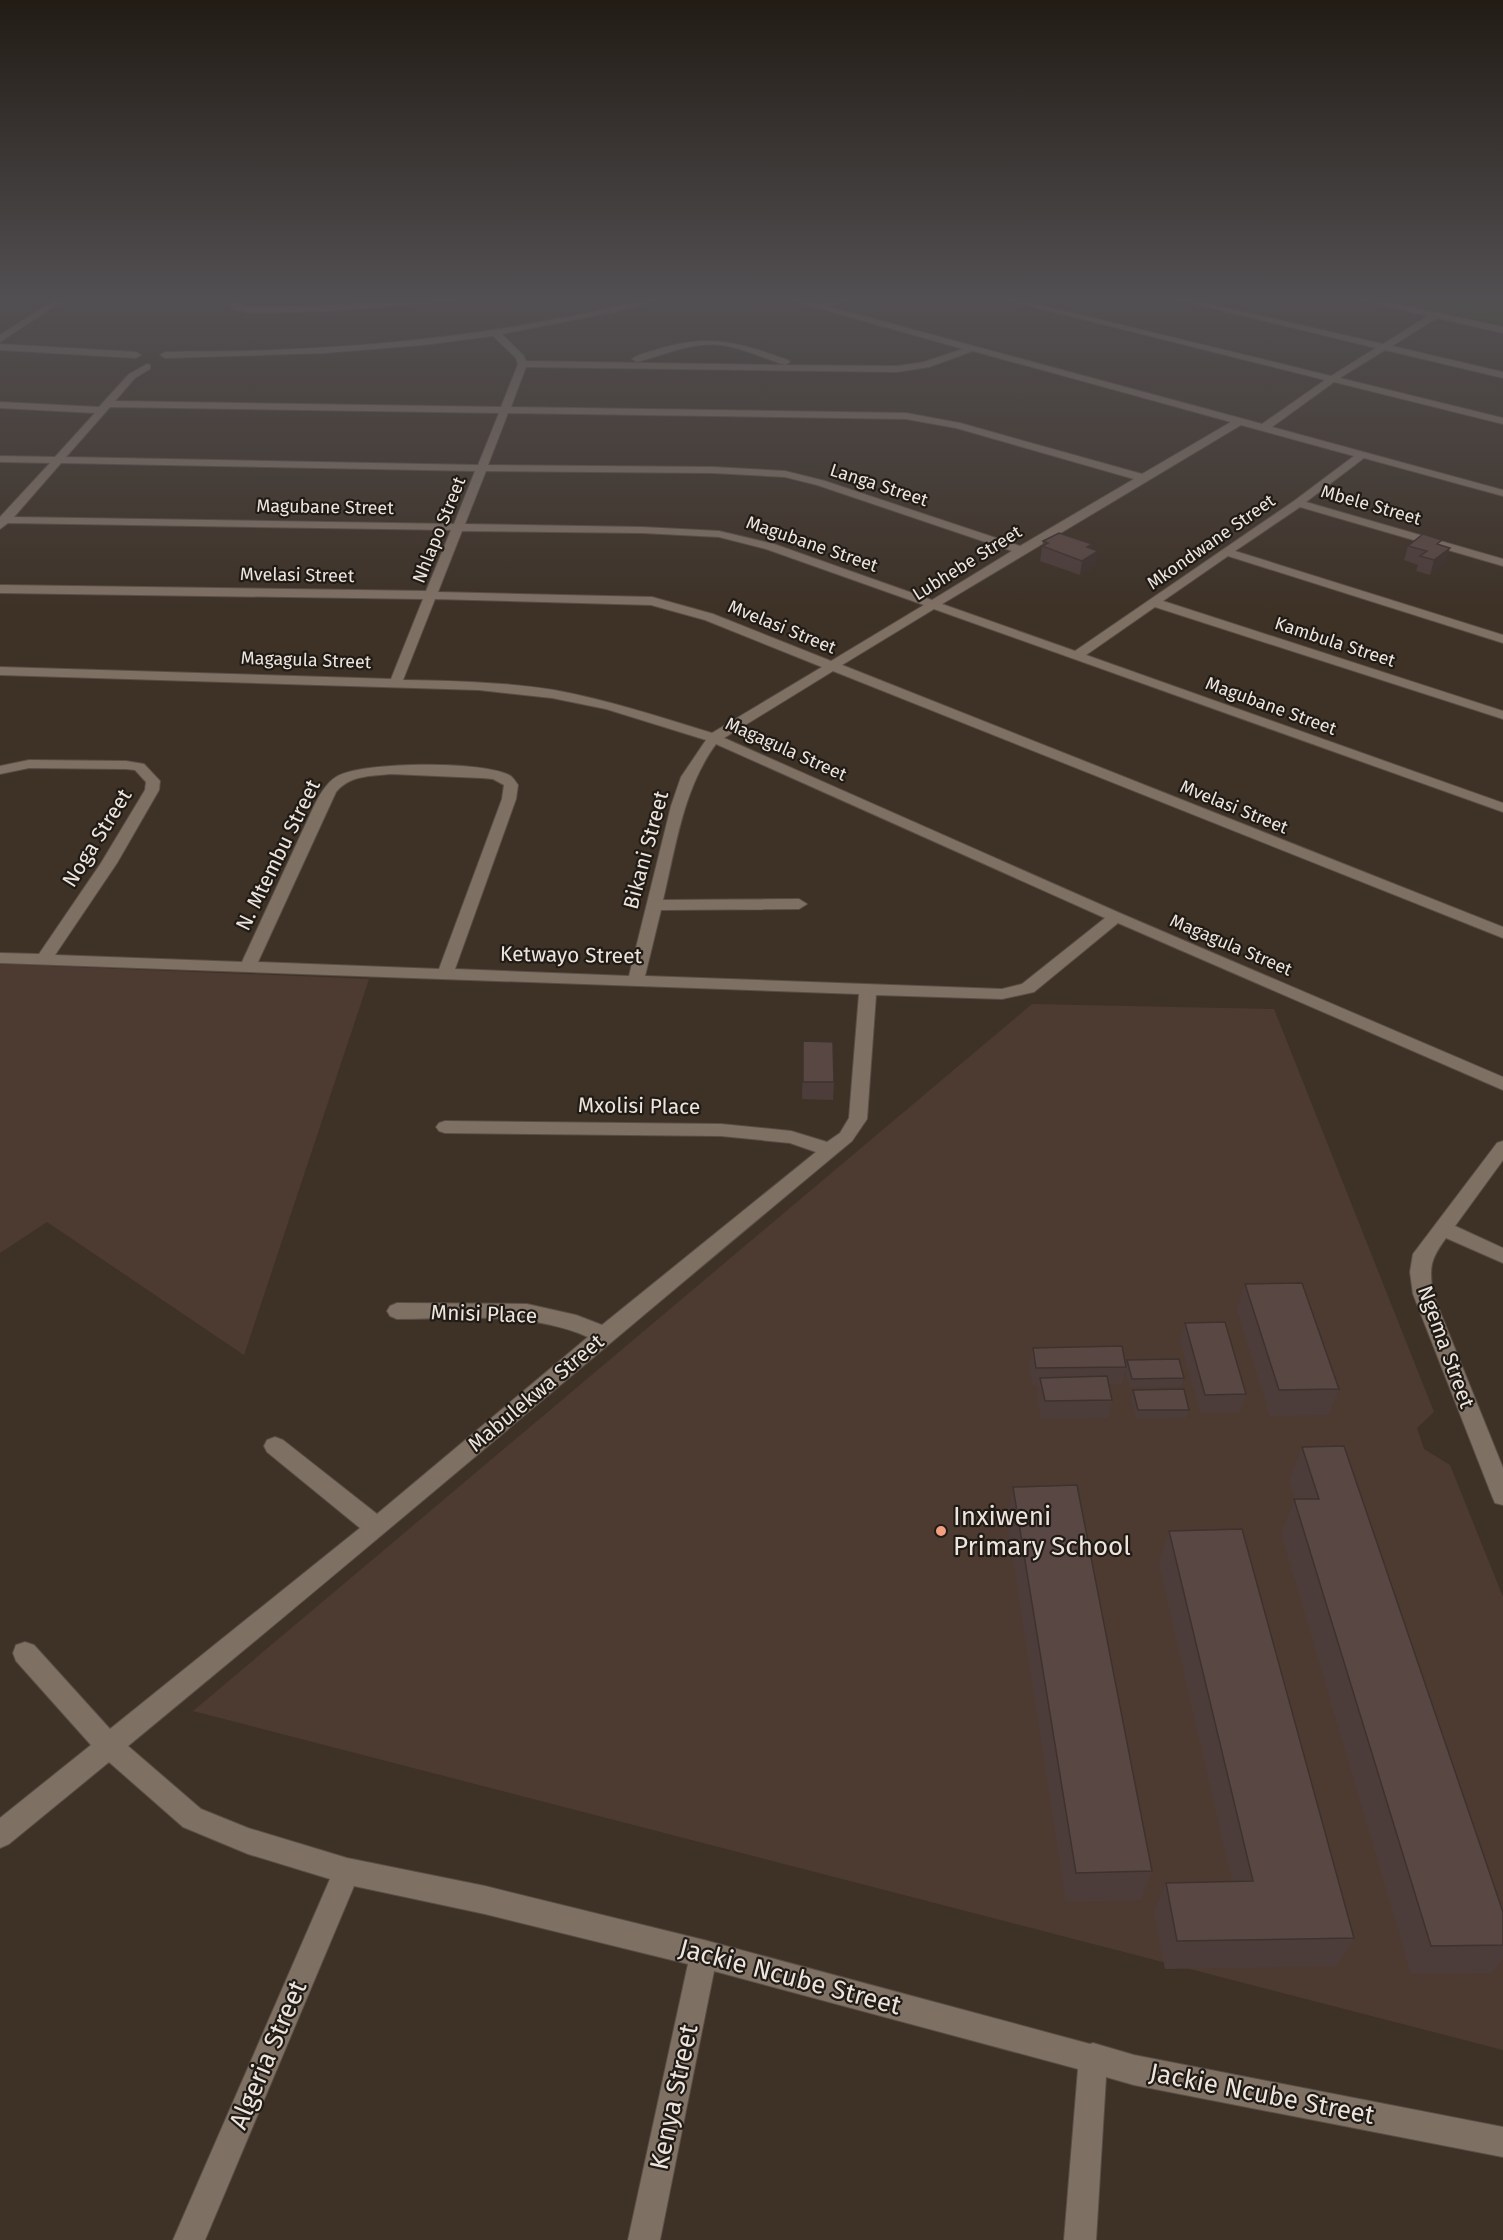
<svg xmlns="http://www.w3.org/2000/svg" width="1503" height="2240" viewBox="0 0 1503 2240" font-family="'Fira Sans',sans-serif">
<rect width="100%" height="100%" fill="#3e3227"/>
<path fill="#4d3b32" d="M0,964L369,979L244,1355L47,1222L0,1253Z
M1032,1004L1274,1009L1434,1412L1417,1428L1424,1449L1450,1465L1503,1597V2050L193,1711Z"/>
<path fill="#404804" d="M1375,296H1503V324Z"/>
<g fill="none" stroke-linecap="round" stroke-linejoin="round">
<g stroke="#594e46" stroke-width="2">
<path id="minor" d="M61,296H70L0,342V335Z
M230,296H238L239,305L251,307L331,305L443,296H472L468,299L331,311L251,313L232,309Z
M659,296H671L619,311L502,334L523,355L526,361L785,365C766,359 747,350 727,346C695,340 667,354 637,362L632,359C640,353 653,351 662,348C711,333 742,344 788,360L790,362L785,365L897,366L924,362L963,349L775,296C790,295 803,302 819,304C828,305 840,296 852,296L830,307L1262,424L1325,380L990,296H1003L1331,376L1376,348L1162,296H1175L1383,344L1428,316L1347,296H1361L1503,327V333L1437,318L1392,346L1503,372V378L1385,350L1340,378L1503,418V424L1334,382L1272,427L1503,490V496L1364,458L1306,502L1503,559V566L1300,507L1235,551L1503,635V643L1228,556L1163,601L1503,711V719L1155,607L1086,655L1503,803V812L934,609L842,665L1503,927V938L833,671L724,738L1122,914L1503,1077V1090L1118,923L1034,992L1002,999L876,995L867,1119L852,1141C610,1342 371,1546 128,1746L201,1809L248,1828L347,1858L485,1886L704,1940L1090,2044L1093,2043L1134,2055L1503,2127V2157L1134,2085L1106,2077L1096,2240H1064L1078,2069L714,1971L660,2240H628L688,1964L485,1914L354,1886L205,2240H173L330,1879L248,1854L183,1827L109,1762L9,1844L0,1848V1818L91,1745L16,1661L13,1653L16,1645L25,1642L34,1645L110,1729L360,1528L267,1452L264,1446L267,1440L275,1437L283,1440L377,1514L588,1337C529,1311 460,1319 397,1319L390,1316L387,1311L390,1306L397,1303L527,1304L576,1315L602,1325L816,1152L790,1143L721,1136L445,1133L439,1131L436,1127L439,1123L445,1121L721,1124L791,1131L827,1142L840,1133L849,1118L859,994L0,963V953L39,954L101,863L145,790L146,782L135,770L126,769L29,768L0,774V766L29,760L126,761L144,764L160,781L159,790L117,863L55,955L242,962L314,806C319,796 326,783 336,777C361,761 483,761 509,775C513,777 515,781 518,785L516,799L455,969L629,976L671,806L681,777L706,740L606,709L552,698L479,690L0,675V667L391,679L423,599L0,593V585L426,591L451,530L8,523L0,529V517L50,463L0,462V456L55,457L95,413L0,408V402L99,407L129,374L147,364L150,365V369L135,378L115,401L501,407L518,364L516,358L493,336L423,345L324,353L165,358L160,355L165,352C202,351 238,352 275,350C405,345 533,329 659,296ZM973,351L1231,422L1142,474L960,423L906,413L511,407L526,367L897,372L929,367ZM110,407L499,413L478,465L66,457ZM508,413L906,419L956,428L1134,479L1020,546L825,481L785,471L713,467L488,465ZM1241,425L1354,456L1294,501L1075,651L942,604ZM61,463L475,471L454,524L14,517ZM486,471L713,473L785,477L817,485L1012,551L932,600L774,544L719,531L642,527L465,524ZM462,531L642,533L719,537L766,549L924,605L831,661L713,614L652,597L438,592ZM435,599L651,605L705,620L822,667L712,733C660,717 608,700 554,690C504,682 453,681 403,680ZM716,744L1105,918L1022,984L1002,989L645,976L661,910L799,909L807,904L799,899L663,900C676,846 683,789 716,744ZM391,774L482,778L493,779L504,785L502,799L439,969L258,962L336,792C350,775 371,776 391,774Z
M0,344L136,352L141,355L136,358L0,350Z
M1503,1141V1160L1455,1226L1503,1248V1263L1446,1238C1430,1260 1429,1267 1433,1294L1503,1468V1505L1495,1503L1492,1496L1413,1294L1410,1272L1413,1254L1497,1143Z"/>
</g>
<use href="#minor" fill="#7f7064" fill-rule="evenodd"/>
</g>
<path fill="#4d3d3a" d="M1043,541L1092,544L1091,549L1096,566L1080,575L1040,561Z
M1441,545L1445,562L1430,575L1416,571L1418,565L1404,560L1408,546Z
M803,1041L834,1082L833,1100L802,1099Z
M1245,1284L1339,1389L1329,1415L1270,1416L1237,1310Z
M1185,1323L1246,1394L1240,1412H1200L1180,1341Z
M1033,1348L1126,1364L1127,1360L1184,1378L1181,1387L1130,1388L1125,1371L1122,1384H1109L1112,1400L1108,1418L1041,1419L1037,1395L1038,1385H1033L1029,1365Z
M1133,1390L1189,1410L1186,1418L1136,1419L1131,1398Z
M1302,1447L1503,1912V1959L1492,1973L1411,1974L1281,1533L1295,1499L1289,1480Z
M1013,1487L1152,1871L1141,1900L1066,1902L1007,1520Z
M1169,1531L1354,1938L1337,1966L1165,1969L1154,1912L1166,1883L1232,1881L1159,1564Z"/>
<path fill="#3e322f" d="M1092,544L1090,556L1098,551L1096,566L1080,575L1082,561L1087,547Z
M1450,548L1445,562L1430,575L1434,560Z"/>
<path fill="#594743" stroke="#3e322f" stroke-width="1.5" d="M1059,533L1092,544L1087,547L1098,551L1082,561L1042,546L1048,543L1043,541Z
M1423,534L1442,540L1437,544L1450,548L1434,560L1420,556L1427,551L1408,546Z
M803,1041L833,1042L834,1082H803Z
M1302,1283L1339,1389L1279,1390L1245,1284Z
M1225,1322L1246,1394L1205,1395L1185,1323Z
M1122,1346L1126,1367L1036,1368L1033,1348Z
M1179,1359L1184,1378L1132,1379L1127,1360Z
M1107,1376L1112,1400L1045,1401L1040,1378Z
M1184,1389L1189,1410H1138L1133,1390Z
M1344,1446L1503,1912V1945L1431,1946L1294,1499H1319L1302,1447Z
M1077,1485L1152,1871L1076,1873L1013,1487Z
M1242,1529L1354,1938L1177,1941L1166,1883L1253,1881L1169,1531Z"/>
<linearGradient id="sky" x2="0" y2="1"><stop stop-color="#221c15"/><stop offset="0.49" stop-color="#524f52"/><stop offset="1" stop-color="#524f52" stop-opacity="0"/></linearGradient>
<rect width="1503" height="609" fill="url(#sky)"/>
<circle fill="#f39f82" stroke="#211b16" stroke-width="2" cx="941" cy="1531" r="6"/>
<g text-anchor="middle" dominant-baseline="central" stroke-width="4.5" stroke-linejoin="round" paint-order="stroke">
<g font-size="18" fill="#ede4de" stroke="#211b16">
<text transform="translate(879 485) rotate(18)">Langa Street</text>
<text transform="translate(1371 505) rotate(16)">Mbele Street</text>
<text transform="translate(325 507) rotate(1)">Magubane Street</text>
<text transform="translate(439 530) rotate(-68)">Nhlapo Street</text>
<text transform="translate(1211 542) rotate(-35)">Mkondwane Street</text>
<text transform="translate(812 544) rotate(19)">Magubane Street</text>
<text transform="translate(967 563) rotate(-32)">Lubhebe Street</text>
<text transform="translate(297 575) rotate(1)">Mvelasi Street</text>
<text transform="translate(782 627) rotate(22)">Mvelasi Street</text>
<text transform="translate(1335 642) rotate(18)">Kambula Street</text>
<text transform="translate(306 660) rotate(2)">Magagula Street</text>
<text transform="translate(1271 706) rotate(20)">Magubane Street</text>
<text transform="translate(786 749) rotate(24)">Magagula Street</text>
<text transform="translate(1234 807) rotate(22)">Mvelasi Street</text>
<text transform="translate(1231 945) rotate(23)">Magagula Street</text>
</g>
<g font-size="21" fill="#ede4de" stroke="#211b16">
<text transform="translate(97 838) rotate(-58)">Noga Street</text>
<text transform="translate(646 850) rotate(-75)">Bikani Street</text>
<text transform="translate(278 855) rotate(-64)">N. Mtembu Street</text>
<text transform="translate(571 955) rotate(1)">Ketwayo Street</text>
<text transform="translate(639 1106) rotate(1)">Mxolisi Place</text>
<text transform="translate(484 1314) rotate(2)">Mnisi Place</text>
<text transform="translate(1446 1347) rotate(70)">Ngema Street</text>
<text transform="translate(536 1393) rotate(-40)">Mabulekwa Street</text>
</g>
<g font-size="26" fill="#ede4de" stroke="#211b16" text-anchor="start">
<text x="953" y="1516">Inxiweni<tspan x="953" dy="30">Primary School</tspan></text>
</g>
<g font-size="26" fill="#ede4de" stroke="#211b16">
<text transform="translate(790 1977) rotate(15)">Jackie Ncube Street</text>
<text transform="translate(268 2055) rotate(-67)">Algeria Street</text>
<text transform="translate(1262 2094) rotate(11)">Jackie Ncube Street</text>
<text transform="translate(674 2097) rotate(-78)">Kenya Street</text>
</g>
</g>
</svg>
